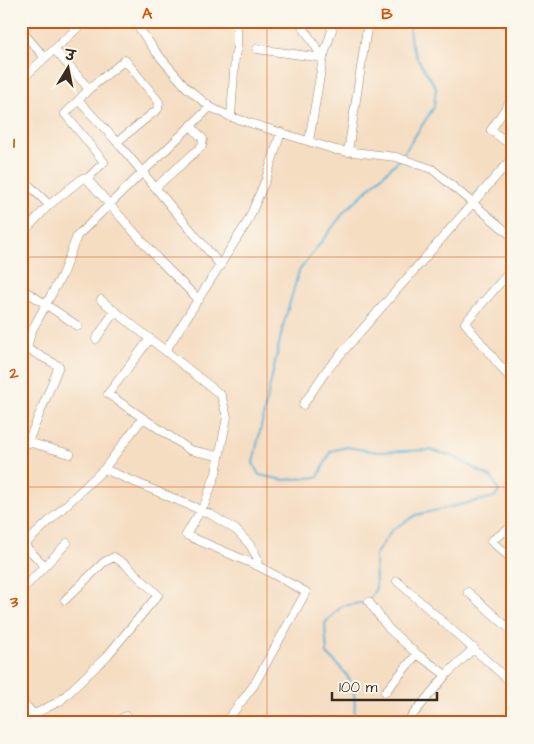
<svg xmlns="http://www.w3.org/2000/svg" width="534" height="744" viewBox="0 0 534 744" font-family="'Architects Daughter','Playpen Sans Deva',sans-serif">
<rect width="100%" height="100%" fill="#fbf7ec"/>
<filter id="ink" filterUnits="userSpaceOnUse"><feTurbulence type="fractalNoise" baseFrequency=".02" numOctaves="2"/><feDisplacementMap in="SourceGraphic" scale="10" xChannelSelector="R" yChannelSelector="G"/><feConvolveMatrix kernelMatrix="1 2 1 2 8 2 1 2 1" color-interpolation-filters="sRGB"/></filter>
<filter id="wash" filterUnits="userSpaceOnUse"><feTurbulence type="fractalNoise" baseFrequency=".0096" numOctaves="4" result="noise"/><feDisplacementMap in="SourceGraphic" scale="20" xChannelSelector="R" yChannelSelector="G"/><feGaussianBlur stdDeviation="1.12" result="paint"/><feColorMatrix in="noise" values="0 0 0 0 0 0 0 0 0 0 0 0 0 0 0 0 0 1.4 0 .05"/><feComposite in="paint" operator="in"/></filter>
<g filter="url(#wash)">
<rect width="100%" height="100%" fill="#f5ddc2"/>
<g fill="none" stroke-linecap="round" stroke-linejoin="round">
<path stroke="#5ab0d6" stroke-width="2" d="M402,156L434,107L436,87C424,69 403,44 412,21
M370,599L376,588L375,555L392,530L416,515L494,497L499,492L492,478L454,457L431,450L377,452L347,447L331,451L318,477L284,480L259,475L253,463L283,326L299,271L345,211L399,160
M354,723C356,685 355,681 327,654L325,623L342,606L367,602"/>
</g>
</g>
<g filter="url(#ink)">
<g fill="none" stroke-linecap="round" stroke-linejoin="round">
<g stroke="#988470" stroke-width="9">
<path id="minor" d="M134,21L156,52L186,87L210,107L231,117L336,150L396,157L432,169L513,237
M299,21L323,58
M21,30L45,58
M257,49L323,58
M55,50L89,89
M23,78L85,21
M513,97L491,130L513,147
M79,101L117,142L221,266
M231,117L235,56L237,47V21
M309,141L323,58L332,30L328,21
M348,152L367,28L365,21
M21,177L49,205
M87,179L104,162L65,114L89,89L125,60L159,102L158,109L117,142
M156,187L202,146L203,139L191,126
M21,235L49,205L83,178L87,179L158,259L199,300
M513,268L465,323L513,382
M21,288L78,326
M101,300L221,395L227,417L216,473L205,503L186,535L258,566L306,592L254,685L225,723
M96,339L114,312
M149,340L108,394L190,450L218,456
M27,349L59,366L28,442L70,454
M166,350L248,221L266,179L281,132
M21,358L27,349L31,332L62,275L77,236L210,107
M504,371L513,363
M303,405L326,371L513,157
M142,419L104,469L210,514L236,530L250,545L257,557L258,566
M21,449L28,442
M513,526L491,541L513,560
M21,542L44,565
M24,545L104,469
M397,581L513,684
M21,591L67,543
M468,592L513,632
M369,602L389,629L417,654L446,675
M385,692L417,654
M21,701L43,723
M21,721L60,701L107,656L158,595L126,565L114,557L104,562L65,600
M113,723L126,716L132,723
M406,723L446,675L474,648"/>
</g>
<use href="#minor" stroke="#fff" stroke-width="8"/>
</g>
</g>
<path fill="none" stroke="#d7540e" stroke-width="1" stroke-opacity="0.55" d="M267,21V723M21,257H513M21,487H513"/>
<rect width="534" height="744" fill="none" stroke="#fbf7ec" stroke-width="55"/>
<g transform="translate(68 68) rotate(10)" stroke="#fbf7ec" stroke-width="4" paint-order="stroke">
<path d="M0-4L9 19L0 12L-9 19Z" fill="#3b2a1e"/>
<text y="-8" font-size="14" font-weight="bold" text-anchor="middle" fill="#3b2a1e">उ</text>
</g>
<path d="M332 692v8h105v-8" fill="none" stroke="#3b2a1e" stroke-width="2.5"/>
<text x="339" y="692" font-size="15" fill="#3b2a1e" stroke="#fbf7ec" stroke-width="4" paint-order="stroke">100 m</text>
<rect x="28" y="28" width="478" height="688" fill="none" stroke="#d7540e" stroke-width="2"/>
<g font-size="16" text-anchor="middle" font-weight="bold" fill="#d7540e">
<text x="147" y="19">A</text>
<text x="387" y="19">B</text>
<text x="14" y="148">1</text>
<text x="14" y="378">2</text>
<text x="14" y="607">3</text>
</g>
</svg>
